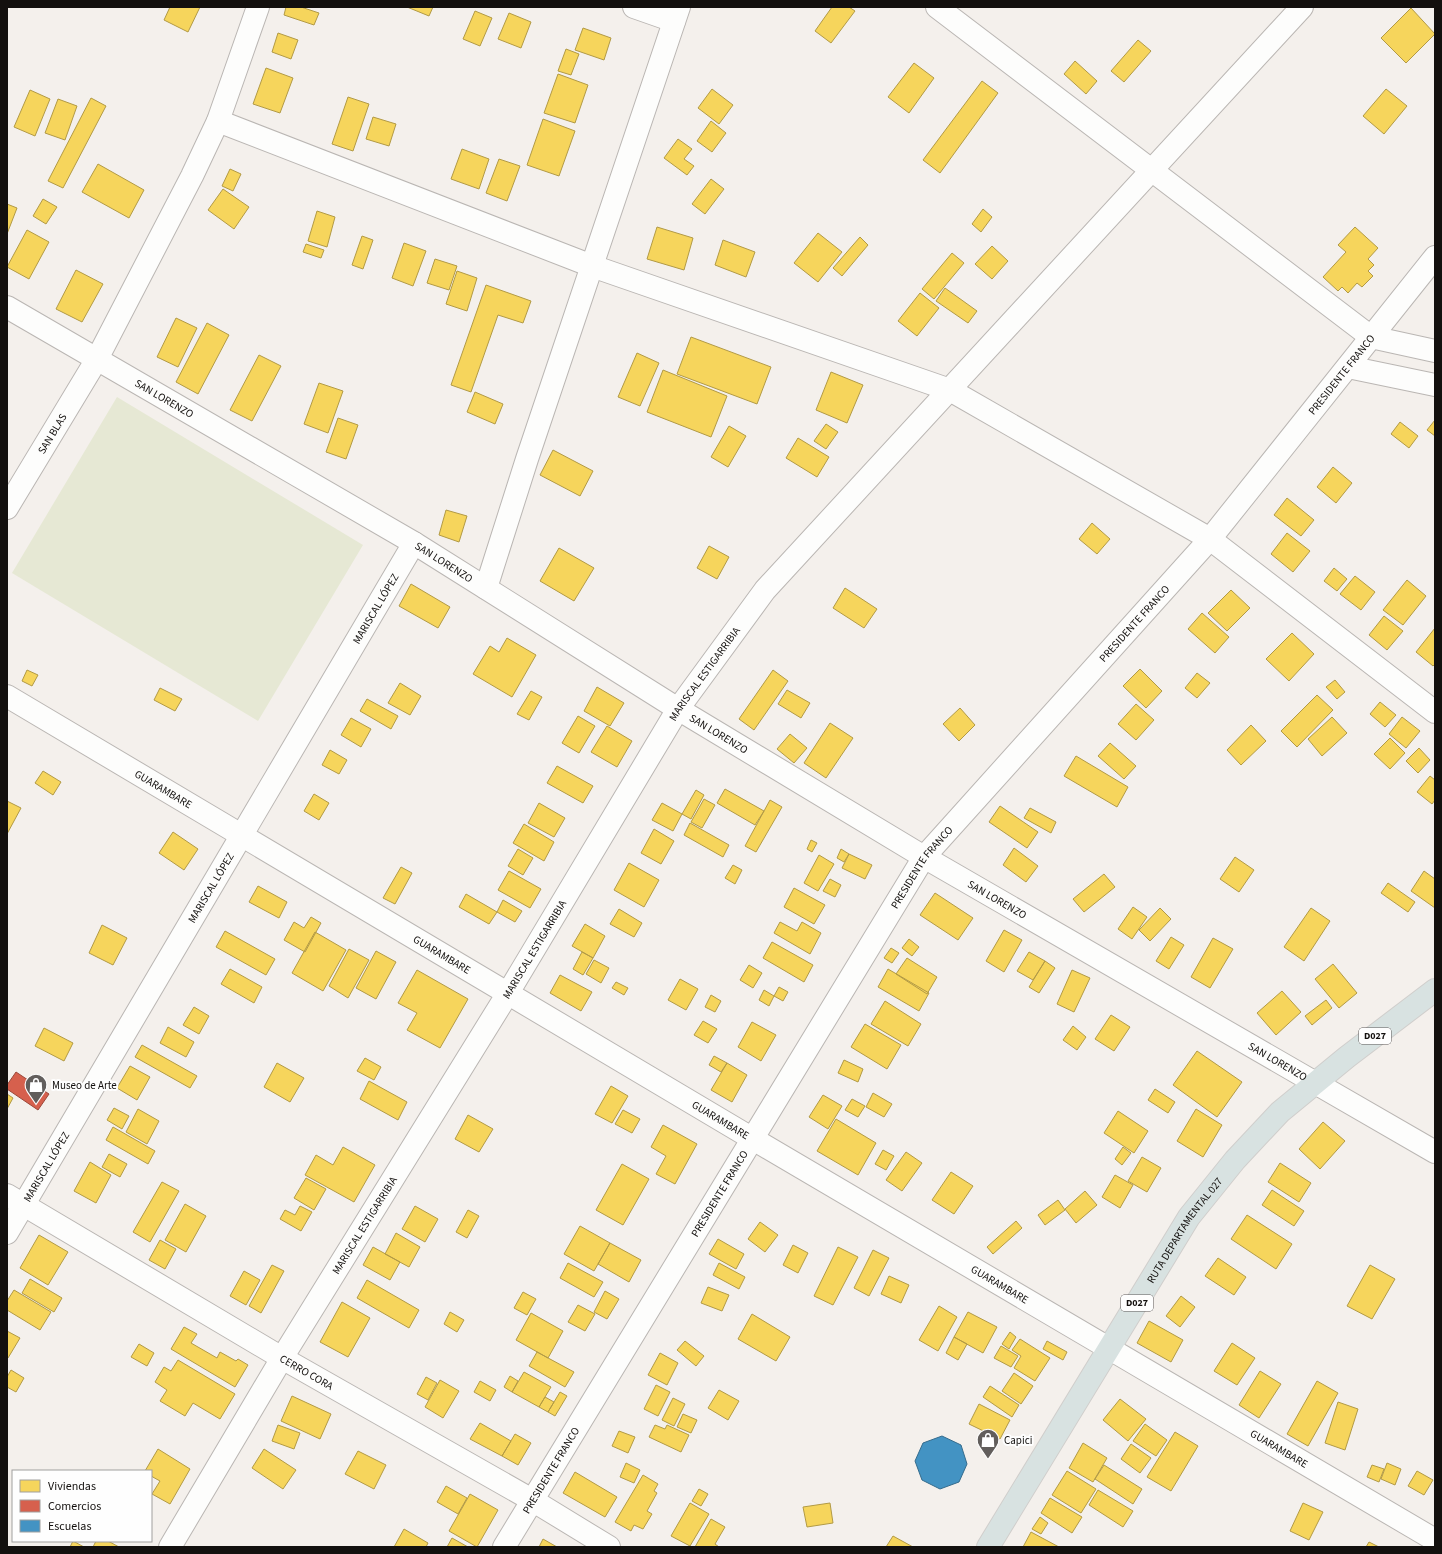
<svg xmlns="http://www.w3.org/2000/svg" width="1442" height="1554" viewBox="0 0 1442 1554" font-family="'Source Sans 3',sans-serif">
<rect width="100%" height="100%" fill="#f4f0ec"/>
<path fill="#e6e8d4" d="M117,397L363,545L258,721L12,573Z"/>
<path fill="#f6d55c" stroke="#b29a45" d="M170,7H200L188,32L164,20Z
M286,7H301L319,13L314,25L284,15Z
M407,7H433L429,16Z
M832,7H849L855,11L831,43L815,31Z
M1411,8L1435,34L1406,63L1381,38Z
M475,11L492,18L480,46L463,39Z
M509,13L531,22L521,48L498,39Z
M583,28L611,38L604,60L575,50Z
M278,33L298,40L291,59L272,52Z
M1138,40L1151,51L1124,82L1111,71Z
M566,49L579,54L571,75L558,71Z
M1075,61L1097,81L1086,94L1064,74Z
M914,63L934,78L909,113L888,97Z
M266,68L293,78L280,113L253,104Z
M558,74L588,85L575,123L544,113Z
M982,81L998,93L940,173L923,160Z
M712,89L733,105L719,124L698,108Z
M1386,89L1407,106L1384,134L1363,116Z
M30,90L50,99L35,136L14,127Z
M348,97L369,104L353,151L332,144Z
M91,98L106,106L63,188L48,181Z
M58,99L77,106L65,140L45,133Z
M373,117L396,124L389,146L366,139Z
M543,119L575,131L559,176L527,165Z
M711,121L726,133L712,152L697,141Z
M678,139L692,149L684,159L694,166L687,175L664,158Z
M462,149L489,159L479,189L451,179Z
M499,159L520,166L507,201L486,193Z
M98,164L144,190L129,218L82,192Z
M230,169L241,174L233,191L222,186Z
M711,179L724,189L705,214L692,204Z
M223,189L249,207L234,229L208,210Z
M43,199L57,207L46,224L33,216Z
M7,204L17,208L7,234Z
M983,209L992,217L981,232L972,224Z
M317,211L335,217L327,247L308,241Z
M657,227L693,238L684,270L647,259Z
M1355,227L1378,248L1368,259L1374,265L1368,271L1373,276L1362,287L1357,283L1348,293L1342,287L1338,291L1323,277L1346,252L1338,245Z
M27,230L49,242L29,279L7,267Z
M818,233L842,252L818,282L794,263Z
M362,236L373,240L363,269L352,265Z
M860,237L868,245L842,276L833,268Z
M723,240L755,252L746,277L715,265Z
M404,243L426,251L413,286L392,278Z
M306,244L324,250L321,258L303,252Z
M992,246L1008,261L992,279L975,264Z
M952,253L964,263L934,299L922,289Z
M435,259L457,266L449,290L427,283Z
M76,270L103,284L82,322L56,309Z
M457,271L477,278L467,311L446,304Z
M486,285L531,301L523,323L498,315L471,392L451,385Z
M945,288L977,311L968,323L936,301Z
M920,293L939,308L917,336L898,321Z
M176,318L197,328L178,367L157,357Z
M207,323L229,335L198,394L176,382Z
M691,337L771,367L757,404L677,374Z
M637,353L659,363L640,406L618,397Z
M259,355L281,366L252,421L230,410Z
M663,370L727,396L711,437L647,412Z
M831,372L863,385L847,423L816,410Z
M319,383L343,391L328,433L304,424Z
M475,392L503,404L495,424L467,412Z
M338,418L358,425L346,459L326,452Z
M1435,420V436L1427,430Z
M1400,422L1418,436L1409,448L1391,434Z
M826,424L838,432L826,449L814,441Z
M729,426L746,436L728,467L711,457Z
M798,438L829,457L817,477L786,458Z
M553,450L593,471L580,496L540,475Z
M1333,467L1352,483L1336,503L1317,487Z
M1287,498L1314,520L1301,536L1274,515Z
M446,510L467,516L459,542L439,535Z
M1092,523L1110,539L1097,554L1079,539Z
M1287,533L1310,551L1293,572L1271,554Z
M709,546L729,557L717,579L697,568Z
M559,548L594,568L574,601L540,581Z
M1334,568L1347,579L1337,591L1324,581Z
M1355,576L1375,592L1361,610L1340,594Z
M1407,580L1426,596L1403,625L1383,610Z
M411,584L450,607L438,628L399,606Z
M845,588L877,609L864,628L833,608Z
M1231,590L1250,608L1227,631L1208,613Z
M1202,613L1229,637L1215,653L1188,629Z
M1384,616L1403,631L1387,650L1369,635Z
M1435,628V664L1433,666L1416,652Z
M1292,633L1314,654L1289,681L1266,659Z
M507,638L536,655L512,697L473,674L490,646L499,652Z
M1140,669L1162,691L1146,708L1123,686Z
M27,670L38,675L32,686L22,681Z
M773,670L788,681L754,730L739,719Z
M1197,673L1210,683L1197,698L1185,688Z
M1335,680L1345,692L1337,699L1326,687Z
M400,683L421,696L410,715L388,703Z
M597,687L624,703L610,726L584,711Z
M160,688L182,699L175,711L154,700Z
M787,690L810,703L801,718L778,704Z
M531,691L542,697L529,720L517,714Z
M1317,695L1333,710L1297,747L1281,731Z
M367,699L398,716L391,729L360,711Z
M1380,702L1396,715L1385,727L1370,714Z
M1136,704L1154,720L1136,740L1118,724Z
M960,708L975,725L959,741L943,724Z
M578,716L595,726L579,753L562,743Z
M1332,717L1347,733L1322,756L1308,739Z
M1402,717L1420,731L1406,748L1389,734Z
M351,718L371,729L361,747L341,735Z
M830,723L853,738L826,778L804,763Z
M1251,725L1266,741L1241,765L1227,750Z
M607,726L632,741L617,767L591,752Z
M790,734L807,748L794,763L777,749Z
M1390,738L1405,753L1390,769L1374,754Z
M1110,743L1136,766L1124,779L1098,756Z
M1419,748L1430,760L1418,773L1406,761Z
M330,750L347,760L339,774L322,765Z
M1076,756L1128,787L1117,807L1064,776Z
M557,766L593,786L583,803L547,783Z
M43,771L61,782L53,795L35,783Z
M1430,776L1435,780V800L1432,804L1417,792Z
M725,789L764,811L755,825L717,803Z
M696,790L704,795L691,819L682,814Z
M314,794L329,803L319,820L304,811Z
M704,799L715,805L702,828L691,822Z
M770,800L782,807L756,852L745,846Z
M7,801L21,808L7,834Z
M539,803L565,818L554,837L528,823Z
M662,803L682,814L673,831L652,820Z
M1000,806L1038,832L1027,848L989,822Z
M1030,808L1056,822L1051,833L1024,818Z
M690,823L729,845L723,857L684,835Z
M524,824L554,842L544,861L513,843Z
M654,829L674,841L661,864L641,853Z
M173,832L198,849L184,870L159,853Z
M811,840L817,843L812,852L807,849Z
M1014,848L1038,866L1026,882L1003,865Z
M518,849L533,858L523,875L508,866Z
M841,849L849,854L844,862L837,858Z
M849,854L872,865L865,879L842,868Z
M819,855L834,864L818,891L804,883Z
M1235,857L1254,870L1239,892L1220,879Z
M629,863L659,880L644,907L614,890Z
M733,865L742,870L735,884L725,878Z
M401,867L412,873L395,904L383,898Z
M509,871L541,889L530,908L498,890Z
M1424,871L1435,879V908L1411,891Z
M1104,874L1115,887L1084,912L1073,899Z
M830,879L841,885L835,897L823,891Z
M1388,883L1415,902L1408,912L1381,893Z
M258,886L287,902L279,918L249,902Z
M794,888L825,905L814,924L784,907Z
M935,893L973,918L958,940L920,915Z
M466,894L497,912L489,924L459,907Z
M503,900L522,911L515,922L497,912Z
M1133,907L1147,917L1132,939L1118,929Z
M1160,908L1171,919L1150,941L1139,930Z
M1311,908L1330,921L1304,961L1284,947Z
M619,909L642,923L634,937L610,924Z
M311,917L321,923L305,952L284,940L294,922L304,928Z
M780,922L797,931L802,922L821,933L810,954L774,933Z
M585,924L605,936L593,958L572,946Z
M102,925L127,938L113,965L89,953Z
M1004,930L1022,940L1004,972L986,961Z
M225,931L275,959L266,975L216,947Z
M315,932L346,950L323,991L292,973Z
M1171,937L1184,945L1169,969L1156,961Z
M1213,938L1233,949L1210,988L1191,977Z
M909,939L919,947L912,956L902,948Z
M772,942L813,965L804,982L763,958Z
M891,948L899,953L892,963L884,958Z
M349,949L369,960L348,998L329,986Z
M376,951L396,962L376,999L356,988Z
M582,952L593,958L583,975L573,969Z
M1029,952L1045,961L1033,980L1017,971Z
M907,958L937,977L927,994L896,974Z
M594,960L609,968L601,983L586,974Z
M1045,961L1055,968L1039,993L1029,987Z
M1333,964L1357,993L1339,1008L1315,979Z
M749,965L762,973L753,988L740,980Z
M230,969L262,987L254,1003L221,984Z
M888,969L929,993L919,1011L878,987Z
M417,970L468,999L440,1048L407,1030L417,1013L398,1003Z
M1072,970L1090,978L1074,1012L1057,1004Z
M560,975L592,992L581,1011L550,993Z
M680,979L698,989L686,1010L668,1000Z
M616,982L628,988L624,995L612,988Z
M779,987L788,992L783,1001L774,996Z
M764,990L774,996L769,1006L759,1000Z
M1282,991L1301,1012L1276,1035L1257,1013Z
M711,995L721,1001L715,1012L705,1007Z
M1326,1000L1332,1008L1312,1025L1305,1016Z
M885,1001L921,1024L908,1046L871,1024Z
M194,1007L209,1016L199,1034L183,1025Z
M1111,1015L1130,1027L1114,1051L1095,1039Z
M703,1021L717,1029L708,1043L694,1035Z
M752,1022L776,1035L761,1061L738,1047Z
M865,1024L901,1045L887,1069L851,1047Z
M1073,1026L1086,1037L1077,1050L1063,1040Z
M168,1027L194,1042L186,1057L160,1043Z
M44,1028L73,1043L64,1061L35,1046Z
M142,1045L197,1076L190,1088L135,1057Z
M1197,1051L1242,1082L1217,1117L1173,1085Z
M714,1056L727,1063L721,1072L709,1065Z
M365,1058L381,1067L374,1080L357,1071Z
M844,1060L863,1069L858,1082L838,1073Z
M277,1063L304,1078L290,1102L264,1087Z
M727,1063L747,1075L732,1102L711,1090Z
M130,1066L150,1077L137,1100L117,1088Z
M369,1081L407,1102L398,1120L360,1099Z
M611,1086L628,1096L612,1123L595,1114Z
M1155,1089L1175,1102L1168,1113L1148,1100Z
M873,1093L892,1104L884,1117L866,1107Z
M7,1094L13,1098L7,1109Z
M823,1095L842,1106L828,1129L809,1117Z
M852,1099L865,1106L858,1117L845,1110Z
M114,1108L129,1116L122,1129L107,1120Z
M138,1109L159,1121L147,1144L126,1132Z
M1196,1109L1222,1125L1203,1157L1177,1141Z
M623,1110L640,1119L632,1133L615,1124Z
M1118,1111L1148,1131L1134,1153L1104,1133Z
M468,1115L493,1129L479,1152L455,1139Z
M836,1119L876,1143L858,1175L817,1151Z
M1323,1122L1345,1141L1320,1169L1299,1149Z
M663,1125L697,1144L675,1184L656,1174L666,1156L651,1147Z
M113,1127L155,1151L148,1164L106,1140Z
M343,1147L375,1165L354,1202L305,1175L316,1155L333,1165Z
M1123,1147L1131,1153L1122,1165L1115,1159Z
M883,1150L894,1156L886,1170L875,1164Z
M906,1152L922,1163L902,1191L886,1180Z
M109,1154L127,1164L120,1177L102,1167Z
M1142,1157L1161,1168L1147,1192L1128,1181Z
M90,1162L111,1175L96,1203L74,1191Z
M1280,1163L1311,1183L1299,1202L1268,1182Z
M622,1164L649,1179L623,1225L596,1210Z
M951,1172L973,1186L954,1214L932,1200Z
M1115,1175L1133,1185L1120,1208L1102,1197Z
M306,1178L326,1189L314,1210L294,1198Z
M162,1182L179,1191L150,1242L133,1232Z
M1272,1190L1304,1211L1294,1226L1262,1205Z
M1085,1191L1097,1205L1076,1223L1065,1209Z
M1058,1200L1065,1210L1045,1225L1038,1215Z
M185,1204L206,1216L186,1252L165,1240Z
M300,1206L312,1212L301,1231L280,1219L285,1210L295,1215Z
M415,1206L438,1219L425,1242L402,1229Z
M468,1210L479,1216L467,1238L456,1232Z
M1247,1215L1292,1244L1276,1269L1231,1239Z
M1016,1221L1022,1228L993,1254L987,1247Z
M760,1222L778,1235L765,1252L748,1239Z
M580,1226L610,1243L594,1271L564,1254Z
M396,1233L420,1247L409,1267L385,1254Z
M39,1235L68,1252L48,1285L20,1268Z
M718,1239L744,1254L736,1269L709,1254Z
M160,1240L176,1249L165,1269L149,1260Z
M610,1243L641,1260L629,1282L598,1264Z
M793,1245L808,1253L798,1273L783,1265Z
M373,1247L400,1262L390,1280L363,1265Z
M838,1247L858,1257L833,1305L814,1296Z
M873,1250L889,1258L869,1296L854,1288Z
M1218,1258L1246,1277L1234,1295L1205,1276Z
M568,1263L603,1282L594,1297L560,1278Z
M719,1263L745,1277L739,1289L713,1275Z
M272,1265L284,1271L261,1313L249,1306Z
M1370,1265L1395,1279L1372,1319L1347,1306Z
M244,1271L260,1280L246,1305L230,1296Z
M889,1276L909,1285L901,1303L881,1294Z
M30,1279L62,1298L54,1312L22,1293Z
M367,1280L419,1310L409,1328L357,1298Z
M708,1287L729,1295L722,1311L701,1303Z
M14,1290L51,1312L40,1330L7,1310V1301Z
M605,1291L619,1299L607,1319L594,1312Z
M523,1292L536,1299L527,1315L514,1308Z
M1181,1296L1195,1307L1180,1327L1166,1316Z
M342,1302L370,1318L348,1357L320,1342Z
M578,1305L595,1314L585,1331L568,1322Z
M939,1306L957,1317L938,1351L919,1340Z
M450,1312L464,1320L457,1332L444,1324Z
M968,1312L997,1327L983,1353L954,1337Z
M531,1313L563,1331L548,1358L516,1340Z
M752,1314L790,1337L776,1361L738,1339Z
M1149,1321L1183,1340L1171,1362L1137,1343Z
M184,1327L197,1334L191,1343L217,1358L220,1352L236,1361L238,1359L248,1365L235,1387L171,1349Z
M7,1331L20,1338L8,1358L7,1357Z
M1010,1332L1016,1337L1009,1349L1002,1344Z
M954,1337L967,1344L958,1360L946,1353Z
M1020,1339L1050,1358L1035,1381L1014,1368L1021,1356L1012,1350Z
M685,1341L704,1356L696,1366L677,1350Z
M1047,1341L1067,1352L1063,1360L1043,1349Z
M1232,1343L1255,1358L1237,1385L1214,1371Z
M139,1344L154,1353L147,1366L131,1357Z
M1001,1346L1018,1356L1011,1367L994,1358Z
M537,1352L574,1372L565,1387L529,1366Z
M660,1353L678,1363L667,1385L648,1375Z
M178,1360L235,1394L220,1419L193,1403L185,1416L160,1401L167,1390L155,1382L164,1367L171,1371Z
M11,1370L24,1378L16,1392L7,1387V1377Z
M1260,1371L1281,1384L1259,1418L1239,1405Z
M524,1372L551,1387L539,1407L512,1392Z
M1014,1373L1033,1386L1021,1404L1002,1391Z
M510,1376L518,1381L512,1392L504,1387Z
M426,1377L437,1383L428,1400L417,1394Z
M440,1380L459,1391L443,1418L425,1407Z
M480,1381L496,1390L490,1401L474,1392Z
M1317,1381L1338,1393L1308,1446L1287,1434Z
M656,1385L670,1392L658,1416L644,1409Z
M990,1386L1019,1405L1012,1417L983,1397Z
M719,1390L739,1401L728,1420L708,1408Z
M560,1392L567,1396L555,1416L548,1412Z
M292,1396L331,1414L320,1439L281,1421Z
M545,1397L554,1402L548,1412L539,1407Z
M673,1398L685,1404L674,1426L662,1420Z
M1120,1399L1146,1419L1128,1441L1103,1420Z
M1338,1402L1358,1409L1345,1450L1325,1443Z
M979,1404L1010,1420L1000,1439L969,1424Z
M683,1414L697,1420L691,1433L677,1427Z
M480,1423L511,1441L502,1456L470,1439Z
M1145,1424L1167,1440L1156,1456L1133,1441Z
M278,1425L300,1433L294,1449L272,1441Z
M655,1425L665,1429L667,1425L689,1435L681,1452L649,1437Z
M619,1431L635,1437L628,1453L612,1446Z
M1175,1432L1198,1446L1171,1491L1147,1477Z
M515,1434L531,1443L518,1465L502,1456Z
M1083,1443L1107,1458L1093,1482L1069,1468Z
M1131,1444L1151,1458L1140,1473L1121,1459Z
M158,1449L190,1469L170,1504L152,1494L160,1481L151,1476V1471H145Z
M264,1449L296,1470L283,1489L252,1468Z
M358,1451L386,1465L374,1489L345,1474Z
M626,1463L640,1470L634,1483L620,1477Z
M1387,1463L1401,1469L1395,1485L1381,1479Z
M1104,1465L1142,1489L1133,1504L1095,1479Z
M1372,1465L1384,1469L1379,1482L1367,1477Z
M1067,1471L1096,1489L1081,1513L1052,1495Z
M1417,1471L1433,1480L1424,1495L1408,1486Z
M575,1472L617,1497L605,1517L563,1493Z
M643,1475L658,1484L654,1491L657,1493L647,1511L652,1514L643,1529L634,1525L631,1531L615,1522Z
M446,1486L467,1498L458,1514L437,1502Z
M699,1489L708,1494L701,1506L692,1501Z
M1098,1490L1133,1511L1123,1527L1089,1505Z
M470,1494L498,1510L477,1547L449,1531Z
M1050,1498L1082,1517L1072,1533L1041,1513Z
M690,1503L709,1514L690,1546L671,1536Z
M830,1503L833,1523L807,1527L803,1507Z
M1303,1503L1323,1512L1309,1540L1290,1531Z
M1040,1517L1048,1523L1041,1534L1032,1529Z
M711,1519L725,1527L715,1544L719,1547H695Z
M404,1529L428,1543L426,1547H394Z
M1031,1532L1059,1547H1023Z
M893,1536L913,1547H886Z
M452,1538L468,1547H447Z
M543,1539L557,1547H539Z
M73,1541L84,1547H70Z
M96,1541H108L119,1547H93Z
M1369,1542L1379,1547H1366Z"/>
<path fill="#d6604d" stroke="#9c483a" d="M16,1072L49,1094L38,1110L7,1089V1085Z"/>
<path fill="#4393c3" stroke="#356c8d" d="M942,1436L961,1445L967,1464L959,1482L940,1489L922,1480L915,1461L923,1443Z"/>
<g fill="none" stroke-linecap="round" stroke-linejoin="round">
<g stroke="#bab6b3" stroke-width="24">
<g id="minor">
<path d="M634,7L674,21"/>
<path d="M937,7L1371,337L1435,351"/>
<path d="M218,121L592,266L950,390L1210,539L1435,712"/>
<path id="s1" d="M7,307L414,543L678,709L924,857L1435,1152"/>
<path d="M1348,367L1435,385"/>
<path id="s2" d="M7,508L97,359L192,176L218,121L258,7"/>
<path d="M486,588L527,459L679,7"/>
<path id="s3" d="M7,696L753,1139L1435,1540"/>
<path id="s4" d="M7,1195L282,1358L532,1500L609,1547"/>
<path id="s5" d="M7,1233L414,543"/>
<path id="s6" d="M170,1547L282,1358L508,993L678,709L765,590L1302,7"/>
<path id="s7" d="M504,1547L924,857L1210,539L1435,257"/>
</g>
</g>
<g stroke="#d0cecc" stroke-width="24">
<g id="major">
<path id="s8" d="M988,1547L1189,1217L1235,1160L1280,1112L1347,1057L1435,990"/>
</g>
</g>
<use href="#minor" stroke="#fdfdfc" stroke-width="22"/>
<use href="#major" stroke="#d8e2e1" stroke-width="22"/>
</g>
<defs>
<g id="shop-pin" transform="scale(1.15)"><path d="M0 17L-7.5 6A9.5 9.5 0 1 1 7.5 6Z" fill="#625e5c" stroke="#fefefe"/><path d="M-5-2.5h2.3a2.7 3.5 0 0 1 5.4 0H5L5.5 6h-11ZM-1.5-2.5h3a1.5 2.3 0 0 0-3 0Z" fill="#fff"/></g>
</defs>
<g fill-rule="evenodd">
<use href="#shop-pin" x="36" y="1085"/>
<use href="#shop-pin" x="988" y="1440"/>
</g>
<g text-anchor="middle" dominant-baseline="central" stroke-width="4" stroke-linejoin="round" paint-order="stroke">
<g fill="#fefefe" stroke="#5a5756" stroke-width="1">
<rect x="1359" y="1028" width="32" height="16" rx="3"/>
<rect x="1121" y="1295" width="32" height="16" rx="3"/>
</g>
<g font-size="10" font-weight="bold" fill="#13100e">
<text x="1375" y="1036">D027</text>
<text x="1137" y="1303">D027</text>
</g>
<g font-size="11" fill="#13100e" stroke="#fefefe">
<text stroke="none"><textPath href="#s7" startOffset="1446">PRESIDENTE FRANCO</textPath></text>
<text stroke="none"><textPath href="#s1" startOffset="182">SAN LORENZO</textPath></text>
<text stroke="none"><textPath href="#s2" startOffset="87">SAN BLAS</textPath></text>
<text stroke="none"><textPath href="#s1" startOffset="506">SAN LORENZO</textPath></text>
<text stroke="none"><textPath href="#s5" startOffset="725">MARISCAL LÓPEZ</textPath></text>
<text stroke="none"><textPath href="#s7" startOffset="1122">PRESIDENTE FRANCO</textPath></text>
<text stroke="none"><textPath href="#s6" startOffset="1024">MARISCAL ESTIGARRIBIA</textPath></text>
<text stroke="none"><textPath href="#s1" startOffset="830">SAN LORENZO</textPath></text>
<text stroke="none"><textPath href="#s3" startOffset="182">GUARAMBARE</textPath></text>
<text stroke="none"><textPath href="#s7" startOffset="798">PRESIDENTE FRANCO</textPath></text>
<text stroke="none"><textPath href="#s5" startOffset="401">MARISCAL LÓPEZ</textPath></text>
<text stroke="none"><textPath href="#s1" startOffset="1154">SAN LORENZO</textPath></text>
<text stroke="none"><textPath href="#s6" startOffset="700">MARISCAL ESTIGARRIBIA</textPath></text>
<text stroke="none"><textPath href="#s3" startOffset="506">GUARAMBARE</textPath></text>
<text stroke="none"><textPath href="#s1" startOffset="1478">SAN LORENZO</textPath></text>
<text stroke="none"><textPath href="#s3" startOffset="830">GUARAMBARE</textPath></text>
<text stroke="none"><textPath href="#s5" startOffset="77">MARISCAL LÓPEZ</textPath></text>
<text stroke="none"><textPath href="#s7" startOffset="414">PRESIDENTE FRANCO</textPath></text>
<text stroke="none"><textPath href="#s6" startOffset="376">MARISCAL ESTIGARRIBIA</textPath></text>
<text stroke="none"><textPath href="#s8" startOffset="373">RUTA DEPARTAMENTAL 027</textPath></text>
<text stroke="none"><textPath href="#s3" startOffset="1154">GUARAMBARE</textPath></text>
<text stroke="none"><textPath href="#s4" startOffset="348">CERRO CORA</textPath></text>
<text stroke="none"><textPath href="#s3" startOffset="1478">GUARAMBARE</textPath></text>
<text stroke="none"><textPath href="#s7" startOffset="90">PRESIDENTE FRANCO</textPath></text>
</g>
<g font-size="11" fill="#13100e" stroke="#fefefe" text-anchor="start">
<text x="52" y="1085">Museo de Arte</text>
<text x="1004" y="1440">Capici</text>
</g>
</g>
<rect width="1442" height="1554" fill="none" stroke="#13100e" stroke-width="16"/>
<rect x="12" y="1470" width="140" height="72" fill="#fefefe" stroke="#a09f9e"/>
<rect x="20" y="1480" width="20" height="12" fill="#f6d55c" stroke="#a09f9e"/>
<text x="48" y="1490" font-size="12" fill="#13100e">Viviendas</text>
<rect x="20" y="1500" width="20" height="12" fill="#d6604d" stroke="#a09f9e"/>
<text x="48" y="1510" font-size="12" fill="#13100e">Comercios</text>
<rect x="20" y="1520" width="20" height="12" fill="#4393c3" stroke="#a09f9e"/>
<text x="48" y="1530" font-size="12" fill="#13100e">Escuelas</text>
</svg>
